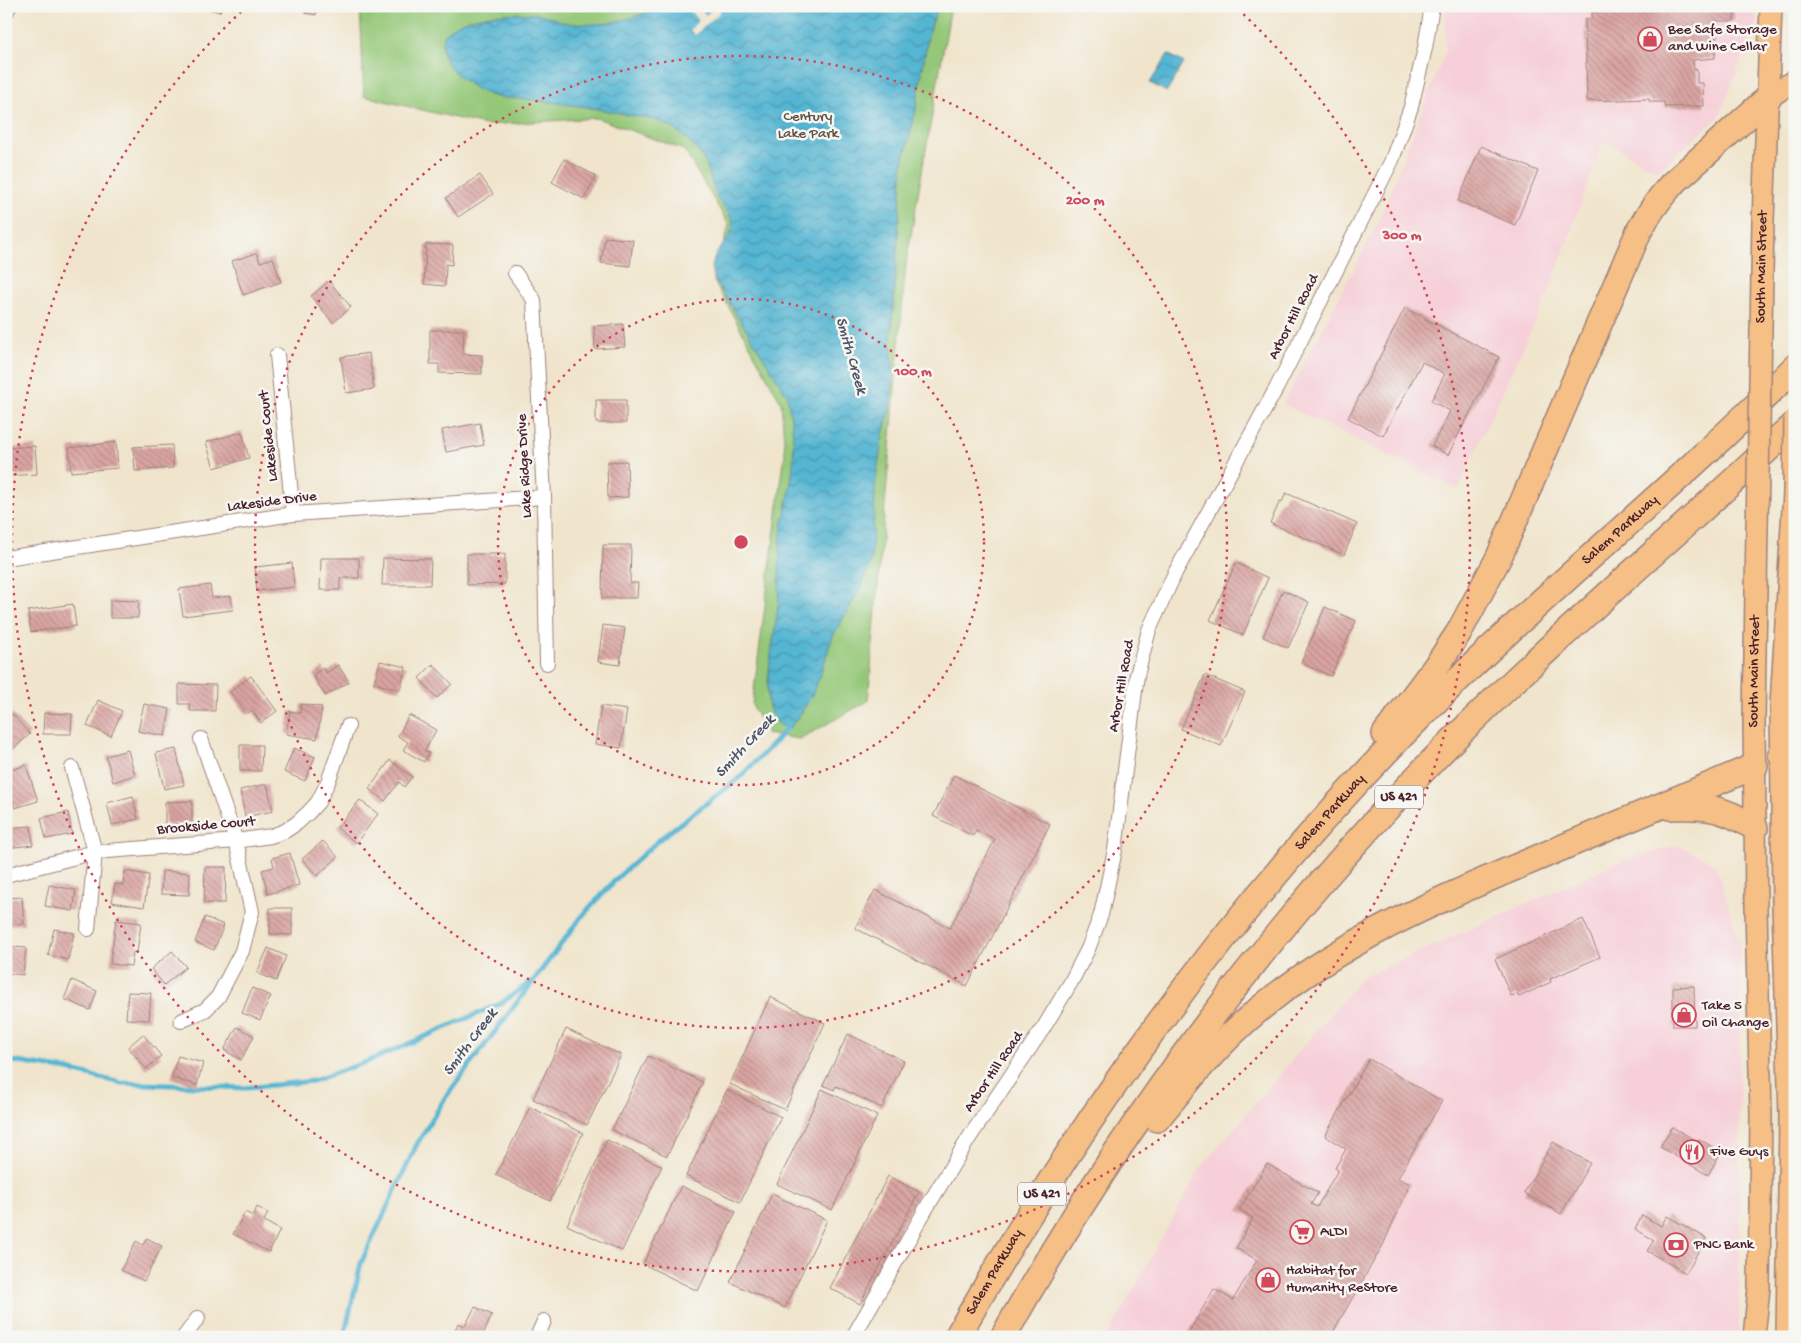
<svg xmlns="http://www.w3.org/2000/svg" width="1801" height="1343" viewBox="0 0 1801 1343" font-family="'Gochi Hand',sans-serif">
<defs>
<pattern id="water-waves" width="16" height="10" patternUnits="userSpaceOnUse" patternTransform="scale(1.25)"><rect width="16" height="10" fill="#55b6d3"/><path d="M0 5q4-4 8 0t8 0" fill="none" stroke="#4893ab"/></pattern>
<pattern id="building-back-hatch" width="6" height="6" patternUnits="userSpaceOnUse" patternTransform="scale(1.25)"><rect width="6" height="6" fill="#daa5a3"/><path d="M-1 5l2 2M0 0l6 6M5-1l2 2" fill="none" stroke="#b38685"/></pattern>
</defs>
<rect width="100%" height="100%" fill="#f6f6f2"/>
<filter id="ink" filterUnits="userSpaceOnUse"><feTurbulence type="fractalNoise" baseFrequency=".02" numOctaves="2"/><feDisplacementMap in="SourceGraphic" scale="10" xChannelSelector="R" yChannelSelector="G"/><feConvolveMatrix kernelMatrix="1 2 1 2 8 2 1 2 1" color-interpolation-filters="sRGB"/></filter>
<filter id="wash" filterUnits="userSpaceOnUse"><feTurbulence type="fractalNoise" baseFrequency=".0096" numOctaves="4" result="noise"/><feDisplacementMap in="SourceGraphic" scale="20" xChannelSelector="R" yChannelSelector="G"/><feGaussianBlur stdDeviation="1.12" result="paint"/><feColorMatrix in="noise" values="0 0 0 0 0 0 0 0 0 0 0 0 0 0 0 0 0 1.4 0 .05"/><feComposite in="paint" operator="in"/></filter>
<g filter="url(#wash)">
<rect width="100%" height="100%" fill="#f0e5cc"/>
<path fill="#f6cfd8" d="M1446,6H1756V23L1719,117L1657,171L1604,140L1550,289L1458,489L1283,404L1378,223L1445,52Z
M1680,845L1716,865L1740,944L1739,1337H1107L1200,1169L1361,978L1623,860Z"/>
<path fill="#94c878" stroke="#6f7452" d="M360,6H951L906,263L868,701L800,739L767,734L752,705L785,453L781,402L714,281L729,225L684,150L597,118L485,125L364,96Z"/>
<path fill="url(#water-waves)" stroke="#506a7f" d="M662,6H938L928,36L915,114L903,163L893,309L891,342L894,378L889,414L883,434L876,478L871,561L861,587L832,638L820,676L811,697L801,713L789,729C776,725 769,714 768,701C766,676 774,639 777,614C781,588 778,561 781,534C784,514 790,495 792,475C796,448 792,421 787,395L713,277C706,249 738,241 732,219C729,211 720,205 717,197C711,185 710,169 703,158C693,144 680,131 664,123C655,119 644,118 634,116C601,109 567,104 534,100C513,98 493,100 475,88C459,78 443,66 442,45C442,13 515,12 538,14C547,15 554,19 563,22C574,25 586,24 597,24C620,23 642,15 662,6Z
M1168,54L1184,63L1167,92L1150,83Z"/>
<path fill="#f0e5cc" d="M686,6H697L706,15L715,6L721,11L695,35L690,30L699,20Z"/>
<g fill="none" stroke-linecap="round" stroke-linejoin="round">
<path stroke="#55b6d3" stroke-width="5" d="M6,1060L68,1070L121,1083L244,1088L313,1081L369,1061L500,1004L532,981
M344,1337L361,1263L417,1144L445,1098L583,915L618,877L661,838L737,780L775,742L786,728L787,721"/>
</g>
<g id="blocks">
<path fill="url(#building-back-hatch)" d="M6,6H18L10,21L6,19Z
M197,6H221L220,12Z
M267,6H291L290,10Z
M306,6H317L316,15L305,13Z
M1640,6H1734V21H1715V58L1693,60L1694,70L1697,69V83H1703L1704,106L1665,107L1664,102H1650L1649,99L1587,101L1585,19H1592V12L1640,10Z
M1481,146L1538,171L1515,225L1458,201Z
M564,159L596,176L584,199L552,182Z
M480,175L493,194L458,217L446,198Z
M605,237L633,240L630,266L601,263Z
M426,244L453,245L452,265L446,264L445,286L424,284Z
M257,253L260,262L273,258L281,282L243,295L232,261Z
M329,281L351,307L333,323L311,296Z
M1405,308L1499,357L1448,455L1432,446L1450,411L1431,401L1445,374L1422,362L1383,436L1348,418Z
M623,324L625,347L595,349L594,326Z
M430,330H464L463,354L482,355V374L439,373V364H430Z
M369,353L374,389L346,393L341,357Z
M596,400H626V423H596Z
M480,423L484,445L446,452L442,430Z
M242,432L249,458L214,468L206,442Z
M116,442L118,468L71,472L69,448Z
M172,445L173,468L135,471L133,447Z
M35,446L37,474L6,476V448Z
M627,461L628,497L608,498L607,462Z
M1286,493L1357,524L1344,555L1270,523L1280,501L1282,502Z
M603,545H631L630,583H638L637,598H602Z
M467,554H505V584L467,585Z
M321,558H359V578H340V590H320Z
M383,558L431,559L430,585H382Z
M292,563L294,587L257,591L255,567Z
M1236,563L1268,578L1243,635L1210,620Z
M210,585L212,598L231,596L233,610L183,616L179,589Z
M1283,590L1309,602L1288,648L1263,637Z
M110,600L139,601L138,618H110Z
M73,604L76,626L31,632L28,611Z
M1325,607L1356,621L1331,676L1301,663Z
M603,625L625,628L620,665L598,662Z
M380,661L406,667L400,690L374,683Z
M433,664L452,684L437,698L419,678Z
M338,665L349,682L325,696L313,675L323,668L326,673Z
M1205,675L1245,692L1221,746L1181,729Z
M251,676L277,711L261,723L252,710L247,714L230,692Z
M179,684L216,685L215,711H190V704H179Z
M98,700L122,711L111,736L87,726Z
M144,704L170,709L165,736L138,731Z
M301,704L322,707L317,739L286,734L290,711L300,713Z
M601,706L627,710L621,748L595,744Z
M44,713L72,714L71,734H43Z
M12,714L30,734L10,752L6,747V719Z
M409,715L436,730L425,751L429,753L424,762L403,750L408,742L398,736Z
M240,745H262L261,771H240Z
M294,748L315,757L305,781L284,772Z
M176,749L184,785L164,789L156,753Z
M128,750L135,775L113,782L106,756Z
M390,760L412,777L404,787L399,782L385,801L369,789Z
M26,765L38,801L15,808L6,781V772Z
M954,775L1050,824L967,986L855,928L875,890L950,928L995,839L976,830L973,836L933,816Z
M267,784L273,811L245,817L240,790Z
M133,796L138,819L112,825L107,803Z
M360,800L378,814L356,843L337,828Z
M192,801V824H165V802Z
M68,812L72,834L46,839L41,818Z
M31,826L33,845L6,848V828Z
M323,841L338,857L317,876L302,859Z
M290,853L299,885L268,894L262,870L274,867L272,858Z
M205,867H226L225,903H204Z
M125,871L149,875L144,907L112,902L115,884L123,885Z
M162,871L190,873L189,895L161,894Z
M49,885L76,890L73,911L45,906Z
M22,897L24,924L6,925V898Z
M270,908H292V935L270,934Z
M205,917L224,925L214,950L195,942Z
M1583,919L1600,957L1550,979L1551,982L1519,997L1517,994L1511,996L1495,959Z
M116,920L141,923L137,952H133L131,966L110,964Z
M54,929L74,933L68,960L48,955Z
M6,946L26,948L23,975L6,973Z
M268,948L286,956L276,981L257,973Z
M172,951L186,967L164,985L151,969Z
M72,980L97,991L90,1010L64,999Z
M1694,986L1695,1026H1673V987Z
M252,988L271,996L260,1020L242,1013Z
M128,992L151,993L149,1020L126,1019Z
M770,997L825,1023L785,1110L730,1084Z
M237,1027L254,1036L241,1060L224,1050Z
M566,1029L621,1055L587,1125L533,1099Z
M143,1034L161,1056L146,1069L128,1047Z
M848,1034L904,1061L882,1108L836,1086L834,1090L823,1085Z
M178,1056L203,1063L197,1085L171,1078Z
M648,1056L703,1082L667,1156L612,1130Z
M1369,1059L1442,1101L1398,1178L1410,1184L1383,1245L1330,1337H1186L1214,1289L1233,1300L1257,1260L1236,1248L1253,1218L1239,1210L1267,1164L1318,1193L1311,1204L1317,1207L1338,1170L1335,1168L1346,1149L1325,1136Z
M822,1089L877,1116L832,1210L777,1184Z
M727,1090L781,1117L740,1202L686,1176Z
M530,1107L583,1133L550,1201L496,1175Z
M1672,1127L1697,1141L1699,1139L1713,1147L1712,1150L1720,1154L1708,1175L1660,1147Z
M607,1140L662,1166L622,1251L567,1225Z
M1553,1142L1590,1163L1561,1214L1524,1193Z
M888,1176L919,1192L860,1304L830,1288Z
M681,1186L736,1212L698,1291L643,1264Z
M772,1194L827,1220L785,1308L730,1282Z
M257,1207L268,1213L264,1221L280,1230L269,1252L233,1234L245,1212L253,1216Z
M1642,1215L1661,1226L1667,1216L1706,1238L1686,1273L1647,1251L1654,1240L1635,1229Z
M147,1238L162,1246L144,1281L121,1270L136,1241L143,1245Z
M475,1307L492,1315L482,1337H452L458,1323L465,1326Z"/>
</g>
</g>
<g filter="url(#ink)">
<use href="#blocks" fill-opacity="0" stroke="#9d827c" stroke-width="1"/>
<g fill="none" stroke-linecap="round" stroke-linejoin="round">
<g stroke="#9d827c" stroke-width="16">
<path id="street" d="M515,273L534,300L544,497L547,663
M277,355L293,514
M6,558L293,514L544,497
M72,768L95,852L88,929
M6,875L95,852L236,841L271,836L285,831L297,823L308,813L318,802L328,782L348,726
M181,1021L205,1010L218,997L242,951L252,912L236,841L201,739
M184,1337L198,1318
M537,1337L544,1321
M853,1337L927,1207L969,1138L1044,1027L1071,982L1088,949L1101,915L1115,850L1137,675L1149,630L1175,573L1277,387L1392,160L1411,107L1425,48L1432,6"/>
</g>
<g stroke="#9d827c" stroke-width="24">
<g id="primary">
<path d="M1768,98L1795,80"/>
<path id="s1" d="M1761,329L1763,221L1771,6"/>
<path id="s2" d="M1754,1337L1759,1288L1761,1115L1756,907L1754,720L1757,528"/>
<path d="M1787,1337L1790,1115L1783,906L1781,705L1794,492"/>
</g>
</g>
<g stroke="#9d827c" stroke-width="28">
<g id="highway">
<path d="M1385,734L1440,661L1459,632L1499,557L1639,231C1648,214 1658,200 1671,185L1768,98"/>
<path d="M1781,754L1795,744"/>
<path d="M1670,807C1707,806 1723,807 1755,828"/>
<path d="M1157,1119C1188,1081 1219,1043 1257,1011C1339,942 1437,900 1535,859C1608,828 1681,797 1755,766"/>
<path id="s3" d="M957,1337C1085,1109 1241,896 1425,712C1544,592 1676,487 1795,367"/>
<path d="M1003,1337C1125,1119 1278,915 1454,739C1564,630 1682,530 1795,424"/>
</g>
</g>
<use href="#street" stroke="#fff" stroke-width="14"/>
<use href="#primary" stroke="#f5bf86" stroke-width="21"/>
<use href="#highway" stroke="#f5bf86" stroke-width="25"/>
<g stroke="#9d827c" stroke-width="24" stroke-linecap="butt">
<path id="primary-bridge" d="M1794,492L1795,419
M1757,528L1761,329"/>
</g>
<use href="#primary-bridge" stroke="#f5bf86" stroke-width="21"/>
</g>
</g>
<g fill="none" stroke="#d1495b" stroke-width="2.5" stroke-dasharray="2.5 5">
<circle cx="741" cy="542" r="243"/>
<circle cx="741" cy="542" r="486"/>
<path d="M1238 9A729 729 0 1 1 244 9"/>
</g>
<defs>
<g id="shop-ring" transform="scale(1.25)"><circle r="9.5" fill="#f6f6f2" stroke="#d1495b" stroke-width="1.5"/><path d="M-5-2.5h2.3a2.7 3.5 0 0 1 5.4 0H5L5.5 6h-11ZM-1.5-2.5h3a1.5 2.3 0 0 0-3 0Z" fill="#d1495b"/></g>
<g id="restaurant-ring" transform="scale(1.25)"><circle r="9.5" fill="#f6f6f2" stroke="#d1495b" stroke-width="1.5"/><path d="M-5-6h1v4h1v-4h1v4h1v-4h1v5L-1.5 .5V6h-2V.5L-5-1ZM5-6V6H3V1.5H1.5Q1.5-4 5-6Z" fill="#d1495b"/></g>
<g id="supermarket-ring" transform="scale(1.25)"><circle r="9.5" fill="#f6f6f2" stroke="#d1495b" stroke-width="1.5"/><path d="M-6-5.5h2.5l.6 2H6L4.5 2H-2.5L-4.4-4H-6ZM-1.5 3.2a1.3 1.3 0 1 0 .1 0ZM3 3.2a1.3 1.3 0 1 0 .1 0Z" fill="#d1495b"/></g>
<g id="bank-ring" transform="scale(1.25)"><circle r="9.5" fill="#f6f6f2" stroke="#d1495b" stroke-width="1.5"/><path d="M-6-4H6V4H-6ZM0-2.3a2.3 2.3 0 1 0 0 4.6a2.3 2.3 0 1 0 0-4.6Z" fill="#d1495b"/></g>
</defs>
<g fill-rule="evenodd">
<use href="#shop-ring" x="1650" y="39"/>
<use href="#shop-ring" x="1684" y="1015"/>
<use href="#restaurant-ring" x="1692" y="1152"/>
<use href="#supermarket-ring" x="1302" y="1232"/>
<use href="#bank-ring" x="1676" y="1245"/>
<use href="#shop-ring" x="1268" y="1280"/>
</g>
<g text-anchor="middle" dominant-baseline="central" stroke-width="5" stroke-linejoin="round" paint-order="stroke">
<g fill="#f6f6f2" stroke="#7e6067" stroke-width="1">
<rect x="1375" y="785.5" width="48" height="23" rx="4"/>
<rect x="1018" y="1182.5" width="48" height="23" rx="4"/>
</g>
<g font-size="14" font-weight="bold" fill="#4a1f2b">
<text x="1399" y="797">US 421</text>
<text x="1042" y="1194">US 421</text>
</g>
<g font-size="15" fill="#4a1f2b" stroke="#f6f6f2" text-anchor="start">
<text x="1668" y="30">Bee Safe Storage<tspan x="1668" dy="17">and Wine Cellar</tspan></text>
<text x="1702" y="1006">Take 5<tspan x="1702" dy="17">Oil Change</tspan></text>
<text x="1710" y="1152">Five Guys</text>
<text x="1320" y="1232">ALDI</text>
<text x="1694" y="1245">PNC Bank</text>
<text x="1286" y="1271">Habitat for<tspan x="1286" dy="17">Humanity ReStore</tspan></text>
</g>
<g font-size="15" fill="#605242" stroke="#f6f6f2">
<text x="808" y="117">Century<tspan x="808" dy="17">Lake Park</tspan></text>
</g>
<g font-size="15" fill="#4a1f2b" stroke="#f6f6f2">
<text stroke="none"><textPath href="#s1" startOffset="62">South Main Street</textPath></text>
<text transform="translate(1294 317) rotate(-63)">Arbor Hill Road</text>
<text transform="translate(269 436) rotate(-96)">Lakeside Court</text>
<text transform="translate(525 466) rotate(-93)">Lake Ridge Drive</text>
<text transform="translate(272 502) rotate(-7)">Lakeside Drive</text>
<text stroke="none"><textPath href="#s3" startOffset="1050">Salem Parkway</textPath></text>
<text stroke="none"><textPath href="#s2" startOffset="666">South Main Street</textPath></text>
<text transform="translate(1122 686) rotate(-80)">Arbor Hill Road</text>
<text stroke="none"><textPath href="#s3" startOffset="645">Salem Parkway</textPath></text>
<text transform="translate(206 826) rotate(-5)">Brookside Court</text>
<text transform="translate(994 1072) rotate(-56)">Arbor Hill Road</text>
<text stroke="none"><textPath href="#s3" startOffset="75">Salem Parkway</textPath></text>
</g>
<g font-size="16" font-style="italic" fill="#4e5466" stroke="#f6f6f2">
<text transform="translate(850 356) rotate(74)">Smith Creek</text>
<text transform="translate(746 747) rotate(-47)">Smith Creek</text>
<text transform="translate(471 1043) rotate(-53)">Smith Creek</text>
</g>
</g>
<circle cx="741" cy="542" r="8" fill="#d1495b" stroke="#f6f6f2" stroke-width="2.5"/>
<g font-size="15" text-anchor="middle" font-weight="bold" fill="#d1495b" stroke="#f6f6f2" stroke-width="5" stroke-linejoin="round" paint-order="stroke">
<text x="1085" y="204">200 m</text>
<text x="1402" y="239">300 m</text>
<text x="913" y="375">100 m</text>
</g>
<rect width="1801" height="1343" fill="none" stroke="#f6f6f2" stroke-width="25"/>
</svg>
